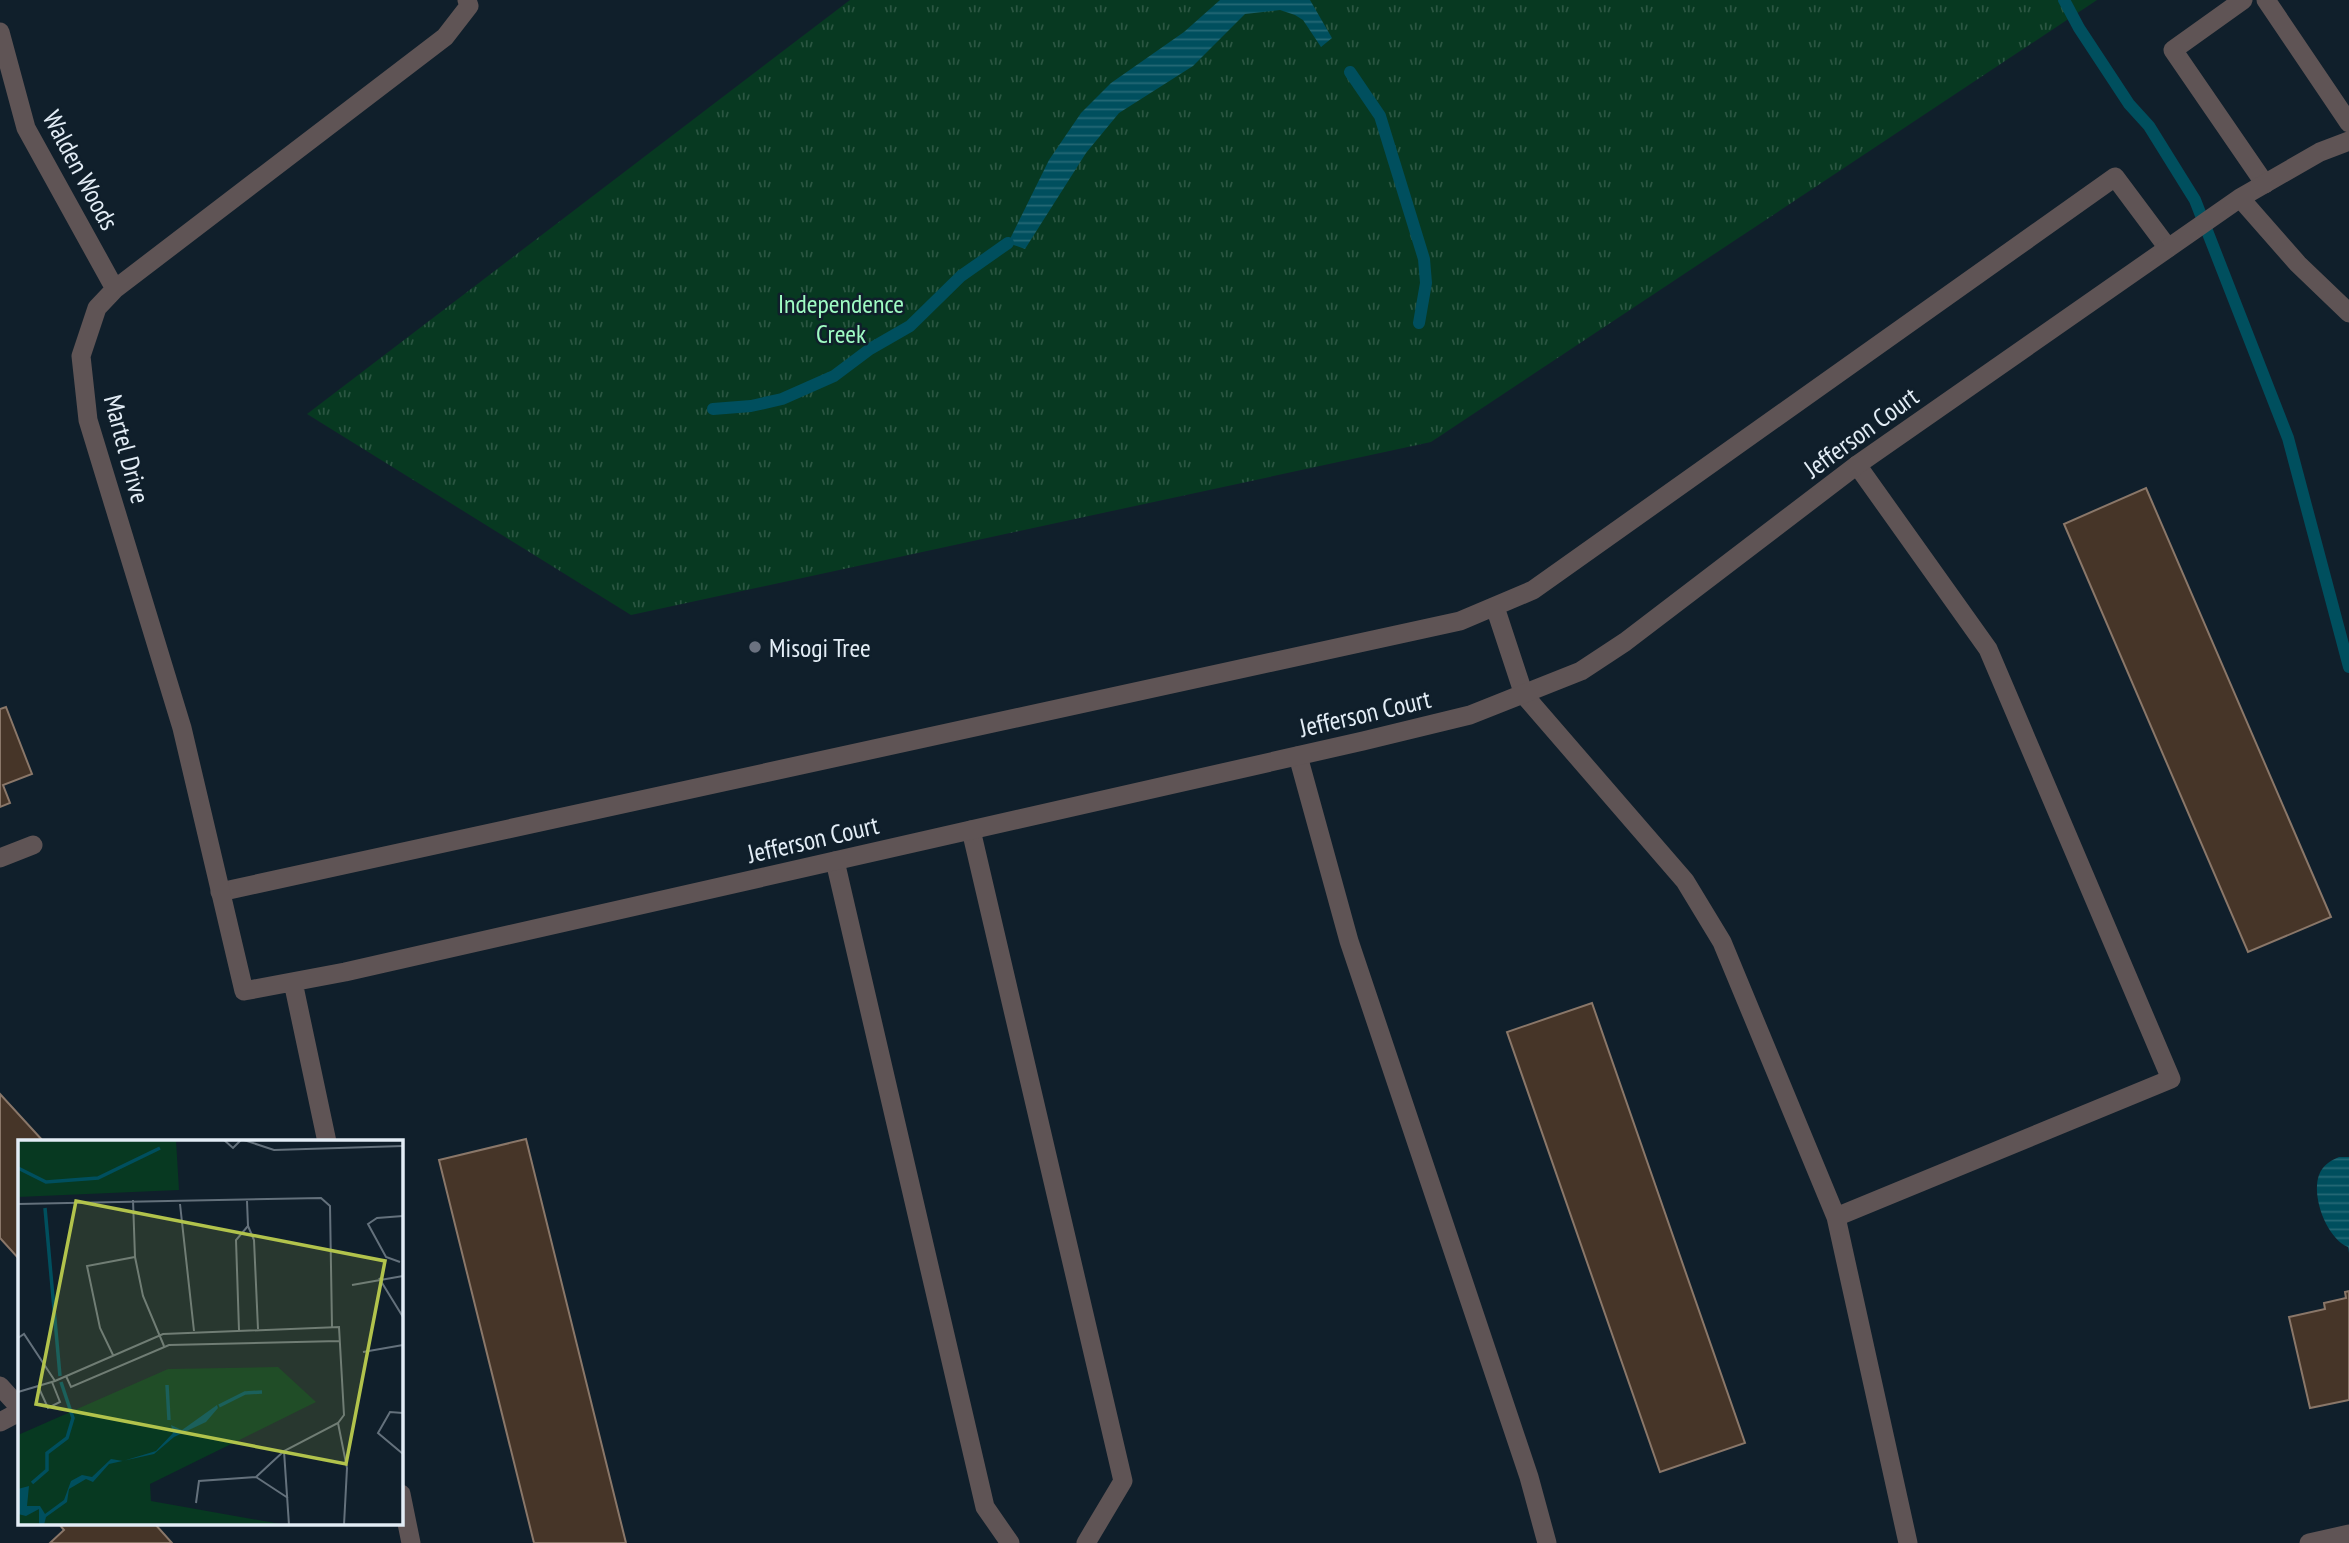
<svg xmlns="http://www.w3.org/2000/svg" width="2349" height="1543" viewBox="0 0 2349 1543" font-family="'PT Sans Narrow',sans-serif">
<defs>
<pattern id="park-tufts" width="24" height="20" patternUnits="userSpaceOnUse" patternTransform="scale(1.75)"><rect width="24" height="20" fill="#073921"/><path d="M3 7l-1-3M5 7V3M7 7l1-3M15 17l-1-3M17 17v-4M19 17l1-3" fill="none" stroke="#2b5642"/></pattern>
<pattern id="water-rules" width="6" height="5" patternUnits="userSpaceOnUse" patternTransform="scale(1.75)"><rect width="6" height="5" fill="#004f5e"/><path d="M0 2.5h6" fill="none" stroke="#256976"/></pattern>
</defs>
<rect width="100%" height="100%" fill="#101f2b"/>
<path fill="url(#park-tufts)" d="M850,0H2097L1431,442L631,615L307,414Z"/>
<path fill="url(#water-rules)" d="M1220,0H1310L1332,38L1321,47L1303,20L1295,15L1280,10L1245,14L1193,66L1119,113L1086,153L1025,249L1008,243L1049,160L1081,113L1111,83L1184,32Z
M2339,1157H2349V1253L2348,1247C2327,1238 2311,1197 2319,1175C2323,1165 2330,1161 2339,1157Z"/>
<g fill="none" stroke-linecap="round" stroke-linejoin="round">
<path stroke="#004f5e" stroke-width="12" d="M2064,0L2079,28L2129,104L2149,126L2195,200L2288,438L2349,667
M1350,72L1380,116L1424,259L1426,283L1419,323
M713,409L751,406L782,399L834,376L870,349L910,326L961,276L1008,243"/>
</g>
<path fill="#463528" stroke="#8a7769" stroke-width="2" d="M2146,488L2331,917L2248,952L2064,524Z
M6,707L32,774L3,785L10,803L0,807V709Z
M1592,1003L1745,1443L1660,1472L1507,1032Z
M0,1094L44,1142H19V1259L0,1238Z
M526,1139L626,1543H534L439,1160Z
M2349,1291V1400L2310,1408L2289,1317L2325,1309L2324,1303L2346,1298L2345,1292Z
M59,1524H155L172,1543H50L64,1530Z"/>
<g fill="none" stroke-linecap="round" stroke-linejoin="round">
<path stroke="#5f5455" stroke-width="19" d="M2243,0L2173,50L2265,184
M2266,0L2349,123
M1495,607L1524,695L1685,881L1722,942L1836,1217L2171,1079L1988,649L1857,465
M1298,756L1349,941L1529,1477L1547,1543
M971,830L1123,1481L1086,1543
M835,861L985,1507L1010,1543
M220,892L1460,621L1533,590L2115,177L2168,248
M1836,1217L1908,1543
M0,1386L19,1407
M0,1422L19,1412"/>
<path stroke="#5f5455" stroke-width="19" d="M467,0L469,6L445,37L115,289L97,308L81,356L88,420L182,728L244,991L345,972L1363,741L1470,715L1581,671L1625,642L1857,465L2240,198L2320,152L2349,141
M0,32L26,128L115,289
M2240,198L2298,264L2349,313
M0,858L33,845
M293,982L327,1142
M401,1494L411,1543
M2309,1543L2349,1534"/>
</g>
<circle fill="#6b7280" stroke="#101f2b" stroke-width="2.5" cx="755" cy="647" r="7"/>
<g text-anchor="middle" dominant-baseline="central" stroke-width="5" stroke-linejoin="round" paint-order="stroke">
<g font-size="26" fill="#e3edf6" stroke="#101f2b">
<text transform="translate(81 170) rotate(62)">Walden Woods</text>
<text transform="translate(1861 432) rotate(-36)">Jefferson Court</text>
<text transform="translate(127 449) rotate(75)">Martel Drive</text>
<text transform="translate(1365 713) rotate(-13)">Jefferson Court</text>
<text transform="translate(813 839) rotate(-13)">Jefferson Court</text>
</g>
<g font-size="26" fill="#9ffbc3" stroke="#101f2b">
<text x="841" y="303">Independence<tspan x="841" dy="30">Creek</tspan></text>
</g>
<g font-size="26" fill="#e3edf6" stroke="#101f2b" text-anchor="start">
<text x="769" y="647">Misogi Tree</text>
</g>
</g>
<g transform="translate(18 1140)">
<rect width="385" height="385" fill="#101f2b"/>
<path d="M158,0L161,50L0,57V1ZM260,227L298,262L132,344L133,361L268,385H0V295L150,229Z" fill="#073921"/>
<path d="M199,265L200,268L188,282L156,297L136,314L91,324L75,342L68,339L51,349L49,362L28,377L26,385H21V369L8,376L0,374V349L11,346L9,366H22L27,374L46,360L53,341L64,335L74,337L93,319L105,321L138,311L155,293L153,285L164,290Z" fill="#004f5e"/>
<path fill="none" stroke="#004f5e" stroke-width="3.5" d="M0,28L28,42L80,38L142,8M27,68L42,236M149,245L151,280M201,266L227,253L244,252M14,343L29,330V313L49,298L55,278L43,242"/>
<path fill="none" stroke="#64717c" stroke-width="2" d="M206,0L215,8L223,0M226,0L256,10L385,6M115,60L117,117M229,61L230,86L236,100L240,189M0,64L303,58L312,66L314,187M162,64L176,191M385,109V153M382,122L368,117L350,84L359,78L385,76M361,138L385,177M334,145L385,136M221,190L218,100L230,86M0,198L6,194L37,241M345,212L385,205M95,215L82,188L69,126L117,117L125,156L146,206M48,236L53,247L151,205L321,201M20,246L30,268L42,262L34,242M0,252L37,241L145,194L321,187L326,275L320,283L266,311L271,385M385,273L372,272L360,293L385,314M320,283L329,328L326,385M238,337L270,358M178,363L181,341L238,337L266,311"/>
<path fill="#b2c34c" fill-opacity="0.15" stroke="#b2c34c" stroke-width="3.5" d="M58,61L367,121L328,324L18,264Z"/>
<rect width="385" height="385" fill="none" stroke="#e3edf6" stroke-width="3.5"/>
</g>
</svg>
